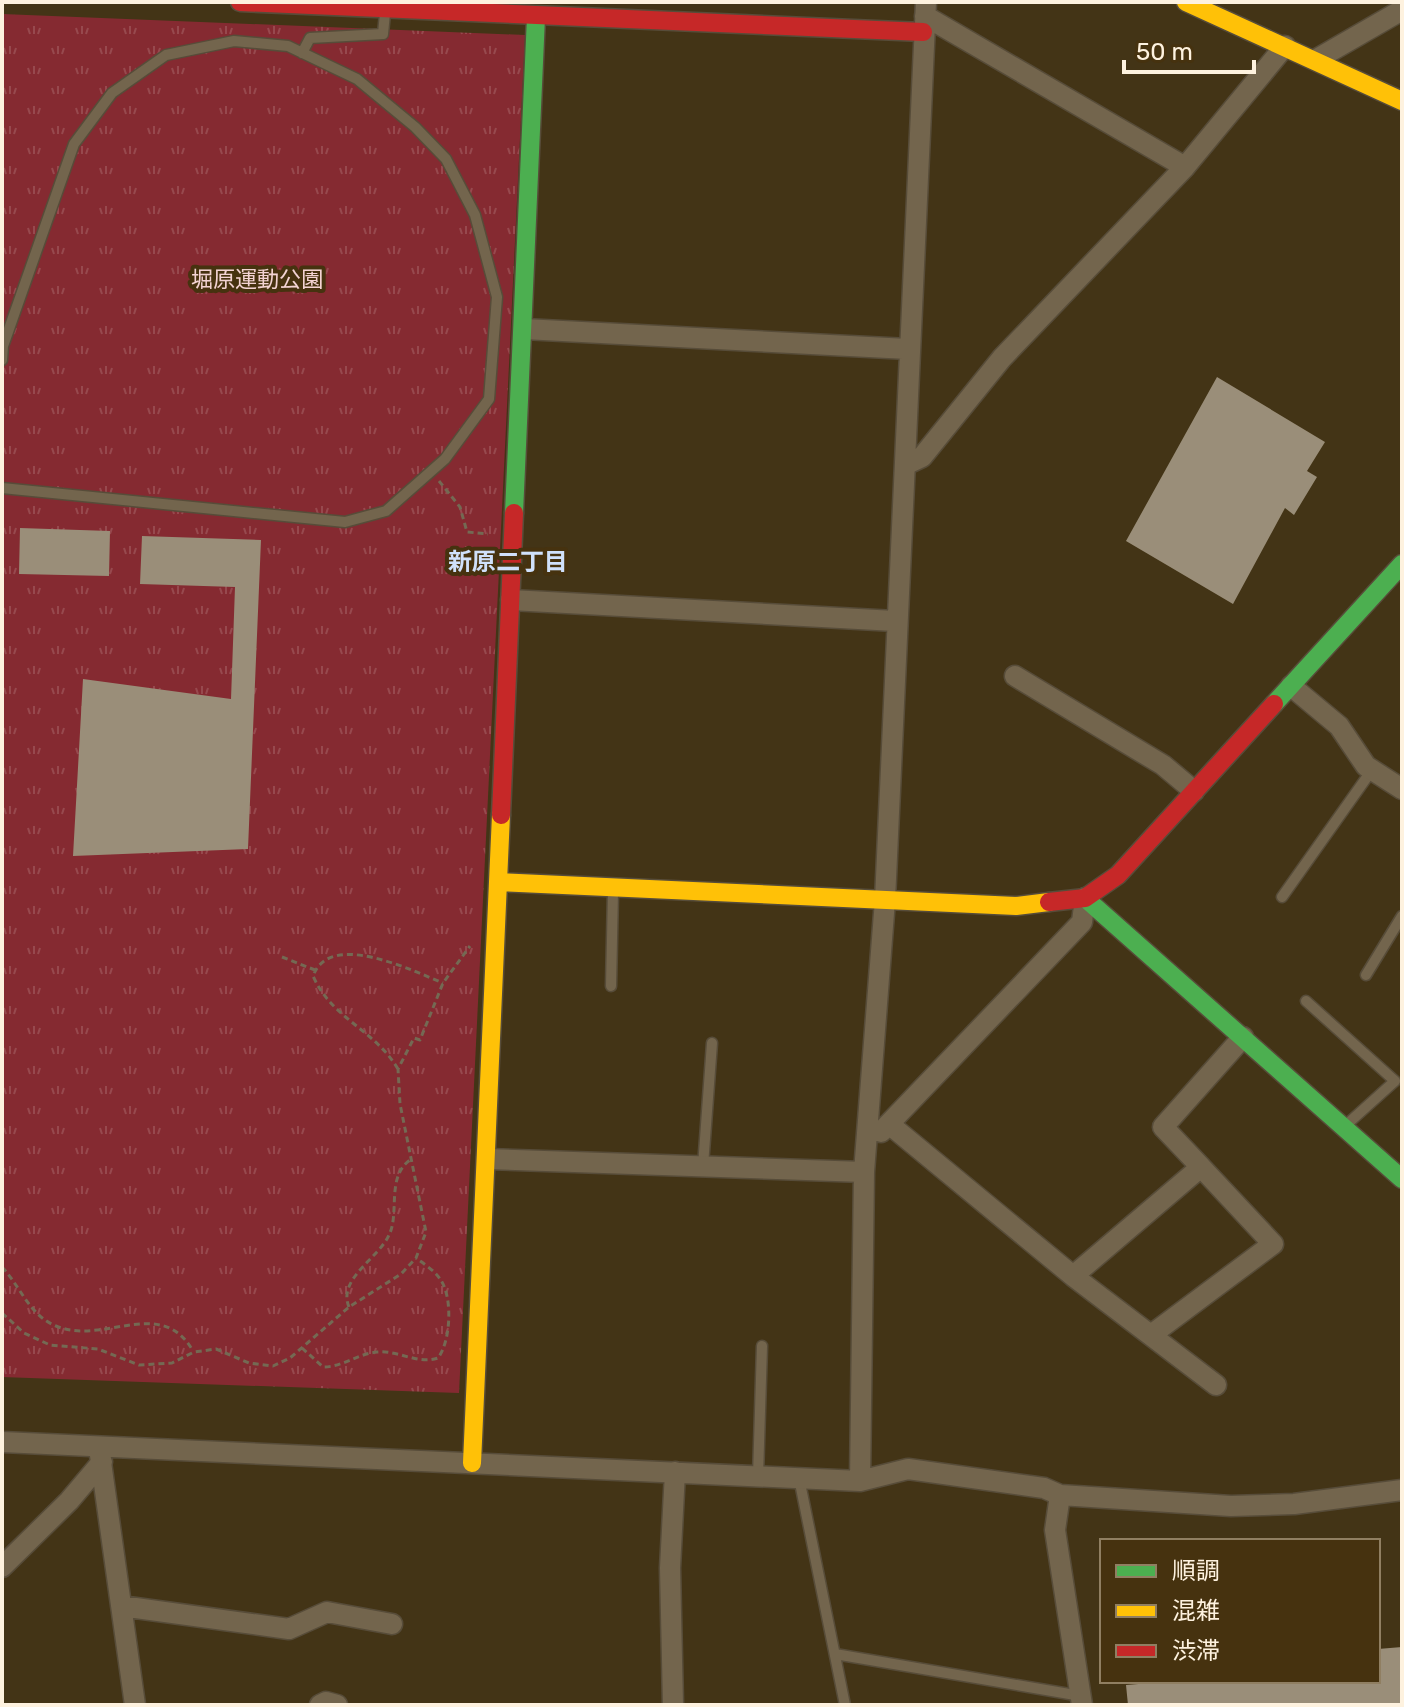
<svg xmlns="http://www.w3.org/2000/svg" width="1404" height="1707" viewBox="0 0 1404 1707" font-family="Rubik,'Noto Sans JP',sans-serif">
<defs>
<pattern id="park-tufts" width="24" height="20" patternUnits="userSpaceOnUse" patternTransform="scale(2)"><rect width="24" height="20" fill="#852a31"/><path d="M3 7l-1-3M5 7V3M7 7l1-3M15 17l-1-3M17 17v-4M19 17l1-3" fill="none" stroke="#97494e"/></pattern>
</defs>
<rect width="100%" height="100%" fill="#433416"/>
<path fill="url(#park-tufts)" d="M2,14L525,35L459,1393L2,1377Z"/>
<path fill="#9a8e79" d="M1217,377L1325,442L1307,471L1317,477L1294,515L1285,508L1233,604L1126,541Z
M20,528L110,531L109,576L19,574Z
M142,536L261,540L248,849L73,856L83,679L231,699L235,587L140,584Z
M1402,1647V1705H1128L1126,1685L1175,1681H1378V1649Z"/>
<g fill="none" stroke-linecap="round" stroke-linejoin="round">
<g stroke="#574c39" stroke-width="13">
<path id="lane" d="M302,53L310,38L383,34L385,13
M2,360L3,346L74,144L112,93L166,55L234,41L288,46L357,79L415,127L446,159L475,215L497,297L489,399L445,459L386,511L345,522L2,488
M1282,897L1372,770
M1366,975L1402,916
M611,986L613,892
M1306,1001L1395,1081L1345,1126
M703,1166L712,1043
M758,1476L762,1346
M799,1478L845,1705
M835,1654L1081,1696"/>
</g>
<g stroke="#574c39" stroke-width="23">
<path id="street" d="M925,16L1185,167
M1317,59L1402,10
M524,329L908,349
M905,465L922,457L1002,358L1185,167L1285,46
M511,600L895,621
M1015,676L1163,765L1194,791
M1291,686L1339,726L1366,766L1402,789
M889,1124L1073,1276L1201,1167L1163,1127L1243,1037
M881,1132L1082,922L1085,898
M487,1159L864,1172
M1073,1276L1216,1385
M1151,1335L1273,1244L1201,1167
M2,1442L860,1481L908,1469L1044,1488L1060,1495L1231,1506L1294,1504L1402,1490
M99,1448L135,1705
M860,1481L864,1172L885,900L926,2
M1060,1495L1055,1530L1082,1705
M2,1567L69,1501L102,1462
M121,1606L289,1629L327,1612L392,1624
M320,1705L326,1702L337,1705
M673,1705L670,1568L675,1472"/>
</g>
<g stroke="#574c39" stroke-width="21">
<path id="fast" d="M514,513L536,17
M1274,704L1402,564
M1085,898L1402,1179"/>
</g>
<g stroke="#574c39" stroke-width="21">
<path id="slow" d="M1186,2L1402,101
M499,882L1016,906L1049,902
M472,1463L501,815"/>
</g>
<g stroke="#574c39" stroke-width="21">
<path id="jam" d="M240,2L923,32
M501,815L514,513
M1049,902L1085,898L1118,875L1274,704"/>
</g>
<path stroke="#746953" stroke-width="3" stroke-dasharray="6 4" stroke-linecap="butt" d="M439,481L460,507L467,532L488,534
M282,957L315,970
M398,1069C374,1029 332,1019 313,976C330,929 415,972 443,983
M2,1267C20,1286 30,1316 56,1326C104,1346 161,1295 193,1351
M349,1307C337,1279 379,1258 389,1235C400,1213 386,1177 410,1160
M2,1313L24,1333L50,1345L98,1349L139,1365L172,1363L194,1352L216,1349L249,1363L273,1366L290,1358L349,1307L401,1274L416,1258L426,1232L400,1104L398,1069L414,1038L420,1040L443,983L470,946
M302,1348L323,1367C343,1367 357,1354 377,1352C398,1350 418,1365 438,1358C451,1341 453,1296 440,1279C435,1271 424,1264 416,1258"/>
<use href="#lane" stroke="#73654d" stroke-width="10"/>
<use href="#street" stroke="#73654d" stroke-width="20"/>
<use href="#fast" stroke="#4caf50" stroke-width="18"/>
<use href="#slow" stroke="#ffc107" stroke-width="18"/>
<use href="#jam" stroke="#c62828" stroke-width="18"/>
</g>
<g text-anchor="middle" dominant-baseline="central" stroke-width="8" stroke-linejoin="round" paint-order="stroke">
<g font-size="22" fill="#f3d3d3" stroke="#46320f">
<text x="257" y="279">堀原運動公園</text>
</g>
<g font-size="24" font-weight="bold" fill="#d0e1fb" stroke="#46320f">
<text x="508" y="562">新原二丁目</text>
</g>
</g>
<rect width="1404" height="1707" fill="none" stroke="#fef2df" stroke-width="8"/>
<rect x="1100" y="1539" width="280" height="144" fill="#46320f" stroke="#907f62" stroke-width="2"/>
<rect x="1116" y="1565" width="40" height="12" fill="#4caf50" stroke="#907f62" stroke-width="2"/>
<text x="1172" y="1579" font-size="24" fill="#fef2df">順調</text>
<rect x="1116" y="1605" width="40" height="12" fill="#ffc107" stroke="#907f62" stroke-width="2"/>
<text x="1172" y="1619" font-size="24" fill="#fef2df">混雑</text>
<rect x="1116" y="1645" width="40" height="12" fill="#c62828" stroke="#907f62" stroke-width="2"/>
<text x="1172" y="1659" font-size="24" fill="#fef2df">渋滞</text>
<path d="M1124 60v12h130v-12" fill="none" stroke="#fef2df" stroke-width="4"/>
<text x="1136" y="60" font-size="24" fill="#fef2df" stroke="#46320f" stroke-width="6" paint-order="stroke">50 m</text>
</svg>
